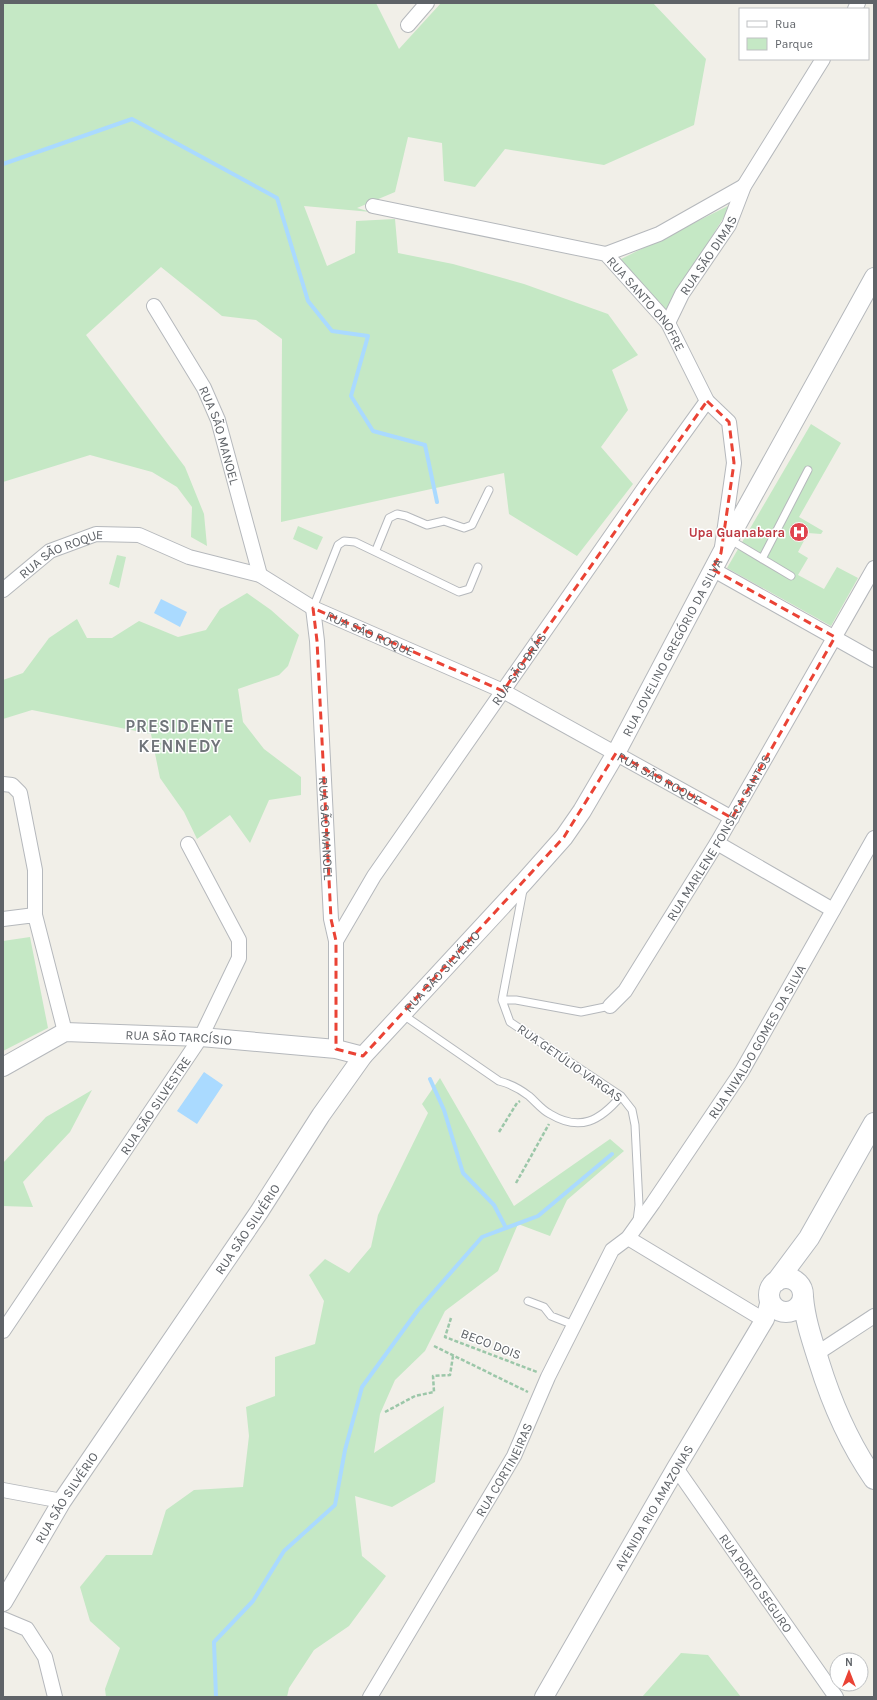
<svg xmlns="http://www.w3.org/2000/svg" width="877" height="1700" viewBox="0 0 877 1700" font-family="Karla,sans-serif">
<rect width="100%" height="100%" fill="#f1efe8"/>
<path fill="#c5e8c5" d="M3,3H376L399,49L441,3H653L706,59L694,125L604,165L505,149L475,187L444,181L442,143L408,137L395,192L357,208L371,212L304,206L327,266L355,253L356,221L395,219L398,253L453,264L524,284L608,314L638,355L612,370L628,410L601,447L633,484L577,556L509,514L504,473L281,522L282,339L256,320L222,316L161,267L86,335L185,467L204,514L207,546L191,537L192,507L177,487L152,472L90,455L3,482Z
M732,204L662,317L613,263Z
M811,424L841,443L799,517L823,531L821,534L808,533L798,552L808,558L798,575L824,589L837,567L858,578L831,626L727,568Z
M298,526L323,537L317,550L293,539Z
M117,555L126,557L119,588L109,584Z
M247,593L271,610L299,635L288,666L279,675L238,689L243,722L264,749L301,777V795L269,800L250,843L230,815L197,839L184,812L160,778L151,734L32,710L3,719V680L23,673L49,638L77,619L87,638H112L139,621L178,637L206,630L220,609Z
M30,937L48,1028L3,1051V941Z
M440,1078L514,1206L610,1139L624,1151L567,1200L550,1236L518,1224L498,1271L445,1311L425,1351L395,1380L380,1414L374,1453L444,1406L435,1482L392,1507L355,1496L362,1556L386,1576L349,1626L314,1650L289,1688L287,1697H106L105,1689L120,1648L90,1621L80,1587L106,1555H152L166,1510L194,1490L243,1487L249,1436L246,1407L275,1396V1357L315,1344L324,1301L309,1275L325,1259L349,1273L371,1247L378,1215L428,1113L422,1104Z
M92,1090L70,1132L23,1182L33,1207L3,1206V1163L46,1117Z
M681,1653L708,1655L741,1697H642Z"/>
<path fill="#aadaff" d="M161,599L187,612L180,627L154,613Z
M204,1072L223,1085L197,1124L177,1111Z"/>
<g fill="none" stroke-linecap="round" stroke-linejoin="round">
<path stroke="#aadaff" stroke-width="4" d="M3,164L132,119L277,198L308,301L332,331L368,336L351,396L373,431L425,445L437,502
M430,1079L444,1110L463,1173L494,1205L506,1228
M216,1697L214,1642L253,1601L284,1551L335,1505L345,1450L362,1387L418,1310L482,1237L538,1216L612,1154"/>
<g stroke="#b5b8bc" stroke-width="9">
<path id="service" d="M729,539L791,576
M376,550L389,518L397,514L406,516L427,525L444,521L464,528L472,525L489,490
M762,559L808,470
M313,608L338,545L344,541L355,542L459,592L469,589L478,567
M523,890L502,1000L510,1022L621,1096L632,1110L635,1125L639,1205L637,1221
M502,1000H516L581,1012L610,1006
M402,1014L499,1081C511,1084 520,1089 529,1096C536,1102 542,1110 550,1114C580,1132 600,1121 621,1096
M528,1301L544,1307L551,1316L574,1325"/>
</g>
<g stroke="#b5b8bc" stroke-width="16">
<g id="minor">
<path d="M855,9L858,3"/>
<path d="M408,25L427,3"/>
<path id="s1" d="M373,206L606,254L668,323L707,401L729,422L734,463L722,547"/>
<path d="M606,254L659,234L744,186"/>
<path id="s2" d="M154,306L204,388L218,420L260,575"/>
<path id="s3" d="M668,323L682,294L729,225L744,186L823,59"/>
<path d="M712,569L874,660"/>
<path id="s4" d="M3,590L50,551L96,534L139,535L189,557L260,575L313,608L503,691L732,818"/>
<path id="s5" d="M313,608L317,641L331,919L336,941V1049"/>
<path d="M3,784L12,785L20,793L35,870V915"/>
<path d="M717,843L833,910"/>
<path d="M3,919L35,915L65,1032"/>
<path id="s6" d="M336,941L374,876L645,487L707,401"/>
<path id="s7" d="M610,1006L625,991L717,843L874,568"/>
<path d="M628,1238L764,1320"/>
<path id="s8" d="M3,1331L201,1037L239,958V940L188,844"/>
<path d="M816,1354L874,1316"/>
<path id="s9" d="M676,1468L836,1697"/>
<path d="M3,1490L62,1501"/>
<path d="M3,1619L27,1629L45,1657L55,1697"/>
<path id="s10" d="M370,1697L514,1456L548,1377L612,1250L628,1238L653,1203L742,1071L874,838"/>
</g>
</g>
<g stroke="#b5b8bc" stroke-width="20">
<g id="tertiary">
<path id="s11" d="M3,1067L65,1032L201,1037L336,1049L363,1056"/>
<path id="s12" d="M3,1602L62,1501L259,1212L321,1115L363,1056L524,882L564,837L582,811L616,753L729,539L874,277"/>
<path id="s13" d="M544,1697L676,1468L765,1319L770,1300"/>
</g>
</g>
<g stroke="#b6babf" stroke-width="22">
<path id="secondary" d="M769 1295a17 17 0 1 1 34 0a17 17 0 1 1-34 0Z
M777,1281L809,1238L874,1123
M803,1297C805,1320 812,1340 819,1362C832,1404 849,1443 874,1479"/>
</g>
<path stroke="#9cc7a9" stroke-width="2.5" stroke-dasharray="4 2" stroke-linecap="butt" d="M499,1132L517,1103L520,1101
M516,1183L549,1124
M451,1318L445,1337L537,1372
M434,1346L528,1392
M385,1412L415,1396L434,1392L433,1376L450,1375L453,1356"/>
<use href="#service" stroke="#fff" stroke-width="7"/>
<use href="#minor" stroke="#fff" stroke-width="14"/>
<use href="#tertiary" stroke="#fff" stroke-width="18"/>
<use href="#secondary" stroke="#fff" stroke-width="20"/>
</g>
<path fill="none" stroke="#ea4335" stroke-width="3" stroke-dasharray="8 5" stroke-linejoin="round" d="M707,401L729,422L734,463L721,553L712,569L835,637L732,818L616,753L564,837L363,1056L336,1049V941L331,919L317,641L313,608L503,691Z"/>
<defs>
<g id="hospital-disc" transform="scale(1)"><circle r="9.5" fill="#e0444e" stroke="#fff"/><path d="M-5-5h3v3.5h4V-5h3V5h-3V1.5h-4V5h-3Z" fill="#fff"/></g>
</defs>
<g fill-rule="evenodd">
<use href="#hospital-disc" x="799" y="532"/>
</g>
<g text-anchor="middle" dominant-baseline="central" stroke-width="3" stroke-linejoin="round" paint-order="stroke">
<g font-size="13" fill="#5f6368" stroke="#fff">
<text stroke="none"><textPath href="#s3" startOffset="79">RUA SÃO DIMAS</textPath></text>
<text stroke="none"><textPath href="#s1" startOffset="302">RUA SANTO ONOFRE</textPath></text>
<text stroke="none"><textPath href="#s2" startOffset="146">RUA SÃO MANOEL</textPath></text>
<text stroke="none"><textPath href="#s4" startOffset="70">RUA SÃO ROQUE</textPath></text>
<text stroke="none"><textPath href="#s4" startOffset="406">RUA SÃO ROQUE</textPath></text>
<text stroke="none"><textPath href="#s12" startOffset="1170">RUA JOVELINO GREGÓRIO DA SILVA</textPath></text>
<text stroke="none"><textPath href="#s6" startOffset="328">RUA SÃO BRÁS</textPath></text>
<text stroke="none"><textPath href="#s4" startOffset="730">RUA SÃO ROQUE</textPath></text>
<text stroke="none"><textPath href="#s5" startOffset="221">RUA SÃO MANOEL</textPath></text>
<text stroke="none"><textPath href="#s7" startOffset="201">RUA MARLENE FONSECA SANTOS</textPath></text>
<text stroke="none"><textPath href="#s12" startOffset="770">RUA SÃO SILVÉRIO</textPath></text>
<text stroke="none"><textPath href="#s11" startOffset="185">RUA SÃO TARCÍSIO</textPath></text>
<text stroke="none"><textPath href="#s10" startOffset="764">RUA NIVALDO GOMES DA SILVA</textPath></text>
<text transform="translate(570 1063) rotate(35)">RUA GETÚLIO VARGAS</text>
<text stroke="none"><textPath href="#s8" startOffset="272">RUA SÃO SILVESTRE</textPath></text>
<text stroke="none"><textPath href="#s12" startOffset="446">RUA SÃO SILVÉRIO</textPath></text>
<text transform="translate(491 1344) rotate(21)">BECO DOIS</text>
<text stroke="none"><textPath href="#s10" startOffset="264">RUA CORTINEIRAS</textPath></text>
<text stroke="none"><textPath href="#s12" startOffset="122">RUA SÃO SILVÉRIO</textPath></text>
<text stroke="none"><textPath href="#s13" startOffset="219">AVENIDA RIO AMAZONAS</textPath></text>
<text stroke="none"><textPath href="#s9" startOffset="140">RUA PORTO SEGURO</textPath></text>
</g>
<g font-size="13" font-weight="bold" fill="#be3a42" stroke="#fff" text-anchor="end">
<text x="785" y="532">Upa Guanabara</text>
</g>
<g font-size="17" font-weight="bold" letter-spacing="1" fill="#70757a" stroke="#fff">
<text x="180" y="726">PRESIDENTE<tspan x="180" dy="20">KENNEDY</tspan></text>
</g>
</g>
<rect width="877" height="1700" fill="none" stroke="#5f6368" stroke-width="8"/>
<rect x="739" y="8" width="130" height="52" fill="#ffffff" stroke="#bfc1c3"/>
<rect x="747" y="21" width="20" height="6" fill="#ffffff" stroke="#bfc1c3"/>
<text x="775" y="28" font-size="12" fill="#5f6368">Rua</text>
<rect x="747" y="38" width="20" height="12" fill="#c5e8c5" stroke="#bfc1c3"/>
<text x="775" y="48" font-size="12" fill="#5f6368">Parque</text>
<g transform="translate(849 1672)"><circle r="19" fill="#ffffff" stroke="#bfc1c3"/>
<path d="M0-3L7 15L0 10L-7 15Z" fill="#ea4335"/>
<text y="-6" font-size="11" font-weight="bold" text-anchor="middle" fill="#5f6368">N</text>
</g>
</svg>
